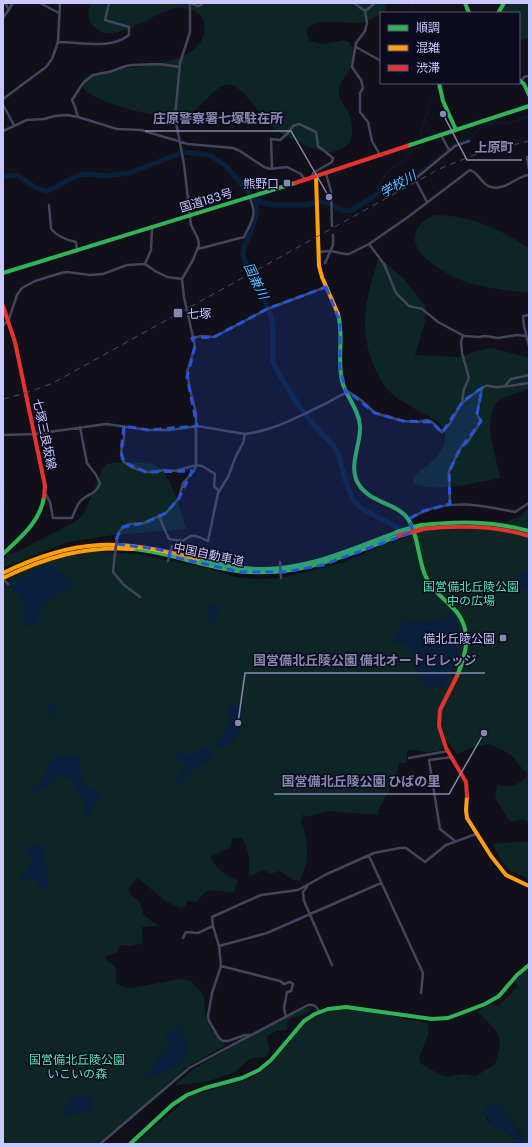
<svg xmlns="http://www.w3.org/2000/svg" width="532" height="1147" viewBox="0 0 532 1147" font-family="Poppins,'Noto Sans JP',sans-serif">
<rect width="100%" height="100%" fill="#100f1a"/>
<path fill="#0d2524" d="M91,3H387L384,13C376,15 368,23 359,23C346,25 296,13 309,41L323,44L344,40L349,42L354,50C353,55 353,60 352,65C349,74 338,82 339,92C339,97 342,101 345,106C350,114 353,124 352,134C351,141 349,145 343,148C337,151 331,153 325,152C309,148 284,137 271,126C261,118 241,80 225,85C211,89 202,110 187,114C178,116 166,116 157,115C142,114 96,101 86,91C82,88 82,85 83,80C88,75 94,74 101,72C130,65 195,68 204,34C205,29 205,23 203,19C200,13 195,11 189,9C183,8 176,7 171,9C154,15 122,36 106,33C100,33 94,27 91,23C87,17 88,9 91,3Z
M506,3H529V38L519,41V13H499Z
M435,215C469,215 501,229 529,248V293C509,291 489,288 469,283C452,278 411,256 415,236C417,224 425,219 435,215Z
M379,257L404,279L426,307L425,322L415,355L459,357L481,350L489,348L497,349L529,358V389C520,392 508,395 500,400C480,415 496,456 500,476V478C473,483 440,493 413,484V479L415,475C428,464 451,451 444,430C440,419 424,415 415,409C408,404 399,400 392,394C385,388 381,380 377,372C356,331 366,298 379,257Z
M120,462C130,463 142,462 152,464C172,470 180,511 186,529L113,535L68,542L3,568V559L9,554L18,551L73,523L83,515L91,497L102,469L106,464Z
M529,506V823L523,819L510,822L495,798L497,784C509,789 520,785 528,774L518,764L515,759L512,756L503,750L489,744L471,748L457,754L449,743L441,738L444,744L442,749C429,755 421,750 408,750L407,754V763H399L395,780L378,811L379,815L329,811L323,812L307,817L303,814L301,824L303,825C309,846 309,861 300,881L294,880L279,871L270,874L264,870L250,876C247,870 250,866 249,860C249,853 245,842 241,838L232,839L231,847L212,856L211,858C214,865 221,871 226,875C229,877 234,878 238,881L234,893C218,893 208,883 197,902L188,901L186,905L182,908C161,901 154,891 138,878L128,889L131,895L140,902L143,914L158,926L142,927L143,943L131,946L120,945L117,952L105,957C107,961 108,961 112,964C118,968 116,977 116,983L123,987L131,988L179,979L191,981L202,993L204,997L205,1013L208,1024L218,1038L226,1045L185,1068L102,1144H3V585L8,582L9,579L37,564L58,556L86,552H104L137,554L207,568L236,577L256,579L281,578L341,563L386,544L424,531L441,529L468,527L489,529L521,516Z
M529,841V879L510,871L502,862L493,844Z
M529,968V1144H523L524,1143L521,1131L513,1125L512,1119L507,1115L500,1104L486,1118L497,1129H504L521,1144H135L190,1096L250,1079L271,1065L302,1026L316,1017L328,1011L345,1010L369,1012L428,1023V1035L419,1058L420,1063L439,1074L447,1077L463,1074L476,1076L495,1064C506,1032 497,1033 477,1011L490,1005L494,1004L498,1007L518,986L514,982Z
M311,1006C309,1020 290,1013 287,1023C287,1025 288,1027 287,1030L276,1031L268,1036L267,1042L270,1050L266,1057L251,1058L235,1072L207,1082L175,1085L193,1069L290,1015Z"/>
<path fill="#09203d" d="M52,563L58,572L69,578L72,583L71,587L68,590C58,591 61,592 55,598C52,601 46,602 43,605C39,610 38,618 36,623L30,627H26L23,624C25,616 26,605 21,598C17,592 11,590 11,582L44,566Z
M522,571L529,572V591L518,587L515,582L517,574Z
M221,604L218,610L215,625L213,626L210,624L209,612L207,607L208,605Z
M451,613C469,640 458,661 444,686L441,688L434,687L427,690L420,679L407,647L405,644H395L393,640L405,619C410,618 413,620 417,621C429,622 442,618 451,613Z
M46,704H56L57,715L54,719L50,716Z
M229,705L243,707C244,715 240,735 234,741C231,744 224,746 219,748L215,742C223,735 229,727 231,717L227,714Z
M207,745L213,755C204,763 195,769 185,777C182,779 180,783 177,786L174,785L184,766C182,761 177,760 174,756L175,754H191L203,747Z
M55,755H79C79,762 81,778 85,785C88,789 95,791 100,793V796L96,800L88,818L85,812L84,803L71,779L62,776H58L45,788L32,794V790C46,780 46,768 55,755Z
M41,842L49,883L48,889L44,890L40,887L35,879L32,878L22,881L18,879L27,871L32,861L26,847Z
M180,1026L190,1053L181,1065L177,1067L169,1069L155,1077L145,1076L146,1074L156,1063L161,1054L171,1045L164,1039C167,1032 174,1029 180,1026Z
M75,1095H90L93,1112L66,1115L61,1114C63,1110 71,1097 75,1095Z
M494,1101L500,1104L507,1115L512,1119L513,1125L524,1135V1143L523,1144H521L504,1129H497L493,1128C492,1122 486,1117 483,1110Z"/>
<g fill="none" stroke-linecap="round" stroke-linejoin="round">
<path stroke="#09203d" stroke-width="1" d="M410,3L418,13
M420,136L431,99L437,94L438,86
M378,194L415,175L454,144L470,138L482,126L495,123H509L529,116
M378,194L379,185L389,170L403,161L415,149
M3,473L5,496L3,514"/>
<path stroke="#09203d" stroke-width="5" d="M3,177L17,175L38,189L47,191L54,188L76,176L86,174L107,176L129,173L184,152L210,155L226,166L256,201L257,213L250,234L244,247L243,255L248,268L269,309L273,326V362L279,374L297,403L312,423L333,445L338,453L347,486L354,501L362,509L397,527
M256,201L274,205H304L321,202L328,203L344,211L352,210L378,194"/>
<path stroke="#43455b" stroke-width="2.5" d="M5,3L9,10
M40,3L59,13
M191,3C196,6 199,8 203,3
M354,3L365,11L367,23L365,31L356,43L352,67L361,80L363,88L360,93V112L368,122L372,141L380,155
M365,11L375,3
M3,18L13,3
M58,42C80,42 111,50 129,35V27L105,20L109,3
M356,47L381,61
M521,81L524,77L529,76
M3,99L46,67L52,59L58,42L60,3
M3,105L14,125
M78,117L75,107L72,100L83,83L93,75L109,72L126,66L132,65L159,64L180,67
M3,131L27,120L44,119L55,116L67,115L78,117L117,129L141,130L188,144L233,148L240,151L264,167L270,169L287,167L301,174L305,180
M441,135L449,150
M527,157L529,169
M272,168L271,139L280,140L288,133L293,126L299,124L316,132L318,146L333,158L332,162L313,173L312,178
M326,174L331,191L332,226
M427,202L415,179L455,146L469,141
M49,205L51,229C58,237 66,240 76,242L77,250
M369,244L384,264L396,293L409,306L422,309L438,322L464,336L479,337L485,336L498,338L517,335L526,336
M198,249L244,237C252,220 258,215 249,197
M318,252L331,251L345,254H349L369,244L408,217L470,170C480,173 480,184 491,187C506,191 518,175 529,175
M325,263L333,245V235
M145,264L151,250L152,227
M529,315L523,316L524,326L529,346
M3,326L9,319L17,295L22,288L35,281L61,273L67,272L90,275L103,274L127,265L145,264L155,271L167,277L182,279
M192,338L202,336L214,337L267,309L326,287
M505,386L511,379L529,375
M462,402L464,389L469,378L462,353L461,342L463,335
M124,426V438L121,452L122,459L124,462L131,467L146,472H154L164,470L176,471L196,465L202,466L215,474L214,486L219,491
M3,435L35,434L106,424L148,430H170L197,426L245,434C274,431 301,415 327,403C334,399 342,394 349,392L361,400L375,413L403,421L418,422L427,420L432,422L442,432C452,424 453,417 459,407C462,403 481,387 486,386C490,385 494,388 498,387C508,387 518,384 529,383
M45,493L50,502L53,518H72C74,513 76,507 79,503C85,494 97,495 100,483L96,475L87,463L80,427
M450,504L449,472L450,469L461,447L467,443L481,421L477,414L482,388
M159,515L163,526L169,539L182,541C185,540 188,537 191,536C197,534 202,539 208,541L218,493L228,477L236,456L243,443L245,434
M408,519C414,517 419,513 425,511C455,499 484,506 515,512L529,503
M117,538L118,533L123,527L130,524L144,523L166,513L179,498L183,483L194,471L196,465V413L190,389L187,372L195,346L184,297L182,279L193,260L199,245L198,239L191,225L184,164L175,117L180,63L190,32V3
M115,553L113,572L124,585L140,597
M5,581L8,584
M452,757L429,760L440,829L455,841
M409,758L448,751
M369,856L423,973L421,993
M307,887L303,892L304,901L332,965
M183,938L186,932L198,933L213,926
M219,946L267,933L381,883
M221,966L280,981L284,984L290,982L293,984L291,991L287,992L284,1008L286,1017
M252,1035H245L228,1041H223L219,1038L209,1021L208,1016L212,993L221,966L219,946L213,926L212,917L261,895L298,890L327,874L374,853L400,848H406L425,862L446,845L476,834
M100,1144L189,1068L308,1005C314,1004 316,1006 319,1011"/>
<path stroke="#30b455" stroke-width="4" d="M465,3L469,13
M498,13L504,3
M519,80L524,84L529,95
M439,83L443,101L456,130
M407,146L529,106
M3,273L295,183
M338,314C344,336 337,359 342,381C346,397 359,409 360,426C361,443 350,462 356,479C365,503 397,502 408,519C418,534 418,558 425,575C431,589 441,596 452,607C473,627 467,653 457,676
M422,525C459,521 493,521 529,531
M133,549C166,552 198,565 231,570C290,580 344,557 398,536
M3,554C21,537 40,522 44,497
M198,559C217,564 236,568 256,569C305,571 352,549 397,532
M130,1144L172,1105L187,1095L205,1088L242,1078L259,1070L271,1060L304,1021L315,1014L328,1009L346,1007L432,1019L448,1018L485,1004L499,996L517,975L529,965"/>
<path stroke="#ff9f0a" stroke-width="4" d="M316,177L319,266L322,277L338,314
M3,573C77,537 120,539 198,559
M3,578C46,557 84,546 133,549
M467,796L466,810L467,818L491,856L506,875L529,886"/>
<path stroke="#e5322d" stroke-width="4" d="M295,183L407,146
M3,306L15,342L45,486L44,497
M423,529C459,525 494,525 529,536
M457,676L440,710L439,726L446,748L466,782L467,796"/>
<path stroke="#3c5563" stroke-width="1" stroke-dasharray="6 5" stroke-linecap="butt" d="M3,399L26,393L53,383L439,169L479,153L529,141"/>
<path stroke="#43455b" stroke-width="2.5" d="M115,553L117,538
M168,561L172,546
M280,562L281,578"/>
<path stroke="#30b455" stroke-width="4.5" d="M397,532L422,525"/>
<path stroke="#e5322d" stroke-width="4.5" d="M398,536L423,529"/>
</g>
<path fill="#2654da" fill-opacity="0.2" stroke="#2654da" stroke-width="3" stroke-dasharray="8 5" stroke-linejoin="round" d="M326,287L340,322V367L346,393L349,392L375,413L403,421L432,422L442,433L463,401L482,388L477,414L481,421L459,451L449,472L450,504L423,511L409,519L413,532L323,565L285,572H240L169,556L170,552L157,549L116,544L117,537L123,527L144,523L166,513L179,498L192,471L146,472L124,462L121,452L124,426L148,430L197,426L187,377L195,346L192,338L214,337L267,309Z"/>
<g fill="#8887af" stroke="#0c0b1e" stroke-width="1.5">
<rect x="283" y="179" width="8" height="8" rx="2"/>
<rect x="173" y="308" width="10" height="10" rx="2"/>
<rect x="499" y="634" width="8" height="8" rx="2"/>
</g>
<g text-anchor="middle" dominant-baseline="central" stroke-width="3" stroke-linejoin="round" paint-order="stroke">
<g font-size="12" fill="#c9c8ff" stroke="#0c0b1e" text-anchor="end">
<text x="279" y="183">熊野口</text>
<text x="187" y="313" text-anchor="start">七塚</text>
<text x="495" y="638">備北丘陵公園</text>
</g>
<g font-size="12" fill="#c9c8ff" stroke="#0c0b1e">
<text transform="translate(206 200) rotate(-17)">国道183号</text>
<text transform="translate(45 434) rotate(78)">七塚三良坂線</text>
<text transform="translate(209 554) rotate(12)">中国自動車道</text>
</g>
<g font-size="12" fill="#4de6b0" stroke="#0c0b1e">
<text x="471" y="586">国営備北丘陵公園<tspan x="471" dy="14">中の広場</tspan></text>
<text x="77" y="1059">国営備北丘陵公園<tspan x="77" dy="14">いこいの森</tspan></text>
</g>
<g font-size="13" font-style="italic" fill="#56c2ff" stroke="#0c0b1e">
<text transform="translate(398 184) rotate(-30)">学校川</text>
<text transform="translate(256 281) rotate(64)">国兼川</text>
</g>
</g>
<path fill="none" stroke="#8887af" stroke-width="1.5" d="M329 197L291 131H145M443 114L467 160H522M238 723L245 673H485M484 733L449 794H274"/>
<g fill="#8887af" stroke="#0c0b1e" stroke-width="1.5">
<circle cx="329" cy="197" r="4"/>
<circle cx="443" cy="114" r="4"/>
<circle cx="238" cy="723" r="4"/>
<circle cx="484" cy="733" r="4"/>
</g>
<g font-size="13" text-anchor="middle" font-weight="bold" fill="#8887af" stroke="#0c0b1e" stroke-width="3" stroke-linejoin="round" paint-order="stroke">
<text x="218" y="123">庄原警察署七塚駐在所</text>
<text x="494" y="152">上原町</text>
<text x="365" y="665">国営備北丘陵公園 備北オートビレッジ</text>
<text x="361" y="786">国営備北丘陵公園 ひばの里</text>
</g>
<rect width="532" height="1147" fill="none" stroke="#c9c8ff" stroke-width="8"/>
<rect x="380" y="12" width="140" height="72" fill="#0c0b1e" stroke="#585778"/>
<rect x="388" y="25" width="20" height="6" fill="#30b455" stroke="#585778"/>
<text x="416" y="32" font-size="12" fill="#c9c8ff">順調</text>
<rect x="388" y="45" width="20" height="6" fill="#ff9f0a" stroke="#585778"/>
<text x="416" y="52" font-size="12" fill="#c9c8ff">混雑</text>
<rect x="388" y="65" width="20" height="6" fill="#e5322d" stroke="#585778"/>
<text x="416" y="72" font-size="12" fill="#c9c8ff">渋滞</text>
</svg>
